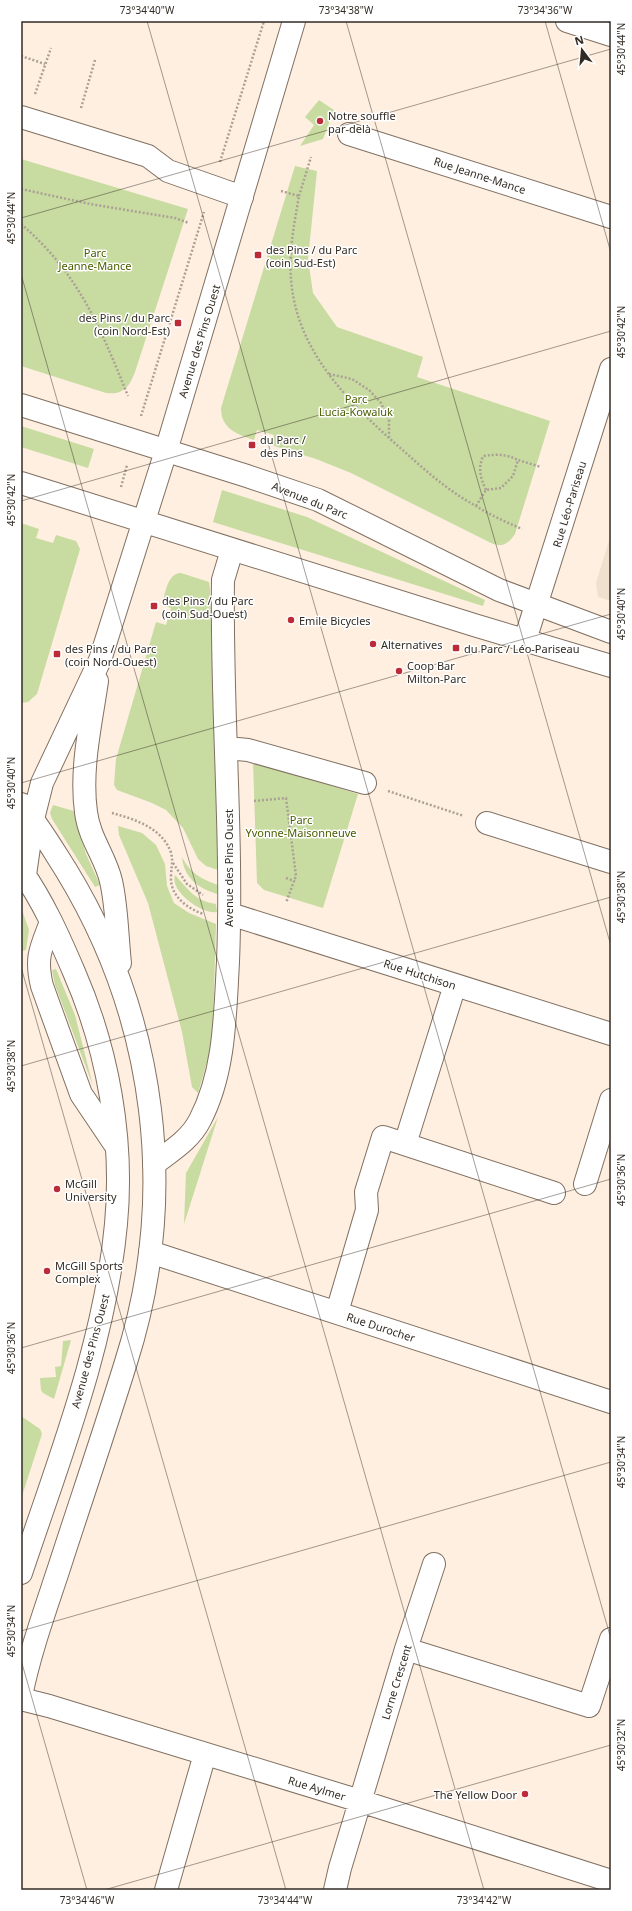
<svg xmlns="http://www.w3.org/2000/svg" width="632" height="1911" viewBox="0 0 632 1911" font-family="'Noto Sans',sans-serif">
<rect width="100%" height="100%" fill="#feefe1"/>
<path fill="#f0e1cf" d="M611,534V601L598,597L596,583Z"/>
<path fill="#c8dba0" d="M319,100L334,110L323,139L300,146L314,125L305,117Z
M21,159L188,209L135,372C129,387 124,395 106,393L21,366Z
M295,166L317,171L308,259L313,293L337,327L423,357L417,377L550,421L515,534C508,544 503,548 491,543L351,473L316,459L271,445L274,435L257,430L254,440C237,434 221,429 221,408Z
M21,426L94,449L88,468L21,447Z
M222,490L307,517L485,600L483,606L213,522Z
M21,523L39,529L36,538L53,543L56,535L76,541L80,549L37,694L28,702L21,703Z
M181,573L209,582L210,589L218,870L206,866L198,859L183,828L166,810L152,803L117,790L114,785L116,759L156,622L166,625L171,608L162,605C165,595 167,573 181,573Z
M253,762L358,794L323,908L264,890L257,883Z
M53,805L74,811L86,854L100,885L95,887L52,819L50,813Z
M118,826L142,833L156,845L165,864L167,886L174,903L189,913L216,924L213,1028L210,1052L198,1093L192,1087L182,1032L148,903L119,835Z
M182,857C190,873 201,879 218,885L217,894C198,888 184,878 182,857Z
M175,875C188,889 195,901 216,904L217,912C203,915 169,891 175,875Z
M21,907L29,930L26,950L22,951Z
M56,969L75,1015L93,1086L55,985L52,970Z
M218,1117L184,1224L186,1173Z
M71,1340L54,1399L43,1393L41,1390L40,1378L56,1377L55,1367L61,1366L63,1341Z
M21,1416L40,1429L42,1434L21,1499Z"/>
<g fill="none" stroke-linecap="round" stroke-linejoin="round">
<g stroke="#817061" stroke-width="24">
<path id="minor" d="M567,21L611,35
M21,117L148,156L168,171L242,197
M349,134L611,217
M525,640L611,369
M227,748L248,750L365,783
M487,823L611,862
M230,914L611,1034
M51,922C41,948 35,957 42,986L81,1094L116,1146
M405,1144L455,985
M154,1164C171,1151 190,1140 200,1120C225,1072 225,1015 228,962C233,835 221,708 223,580L232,550
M585,1184L611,1100
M150,1252L611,1402
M337,1312L367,1210L366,1192L383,1137L554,1193
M406,1649L589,1706L611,1639
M21,1699L49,1706L360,1801L611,1881
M166,1890L205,1754
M335,1890L340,1868L406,1649L434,1564"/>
</g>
<g stroke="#817061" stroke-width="24">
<path id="major" d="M21,405L247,476L318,500L499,590L611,632
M21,483L474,625L611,666
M97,681C91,723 80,769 86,812C89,838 106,858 111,881C117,907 117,936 120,963
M21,804C38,824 52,848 66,870C157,1019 179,1196 126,1362C105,1430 82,1497 60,1565C46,1608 30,1651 21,1696
M21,870C43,901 59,937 74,972C108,1050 124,1139 116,1224C105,1344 59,1459 21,1573
M25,875L33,819L42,783L100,660L166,451L294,21"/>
</g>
<path stroke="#aba095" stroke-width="2.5" stroke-dasharray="2 2" stroke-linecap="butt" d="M21,56L45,64
M35,94L51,48
M81,108L95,60
M220,162L264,21
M21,189L90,204L175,218L189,223
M281,191L299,196C293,230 287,261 293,295C304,361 358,411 406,453C427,472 450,492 476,506C490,515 506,522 522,529
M299,196L311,157
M21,224C79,274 100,327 128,396
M329,374L352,379L369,390L381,403L389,420V438
M141,416L204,212
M121,487L127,465
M486,490C480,477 478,469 483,456C497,454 506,454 518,460
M476,506L486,490L501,488L513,476L518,460L541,467
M388,791L464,816
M254,801L286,798L296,876L294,881
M112,813C134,819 160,827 170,850C174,860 171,867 171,877C170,896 187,908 203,914
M173,863L187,884L203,895
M286,878L294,881L286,903"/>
<use href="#minor" stroke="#fff" stroke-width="22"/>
<use href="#major" stroke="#fff" stroke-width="22"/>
</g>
<path fill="none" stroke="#322b24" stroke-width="1" stroke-opacity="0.45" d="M147,21L611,1639M346,21L611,946M545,21L611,253M21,218L611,49M21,274L484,1890M21,501L611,331M21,783L611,614M21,967L286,1890M21,1066L611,897M21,1348L611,1179M21,1631L611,1462M21,1660L87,1890M104,1890L611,1745"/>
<g fill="#bc2c38" stroke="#fff" stroke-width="1.5">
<circle cx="320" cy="121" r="4"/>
<rect x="254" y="251" width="8" height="8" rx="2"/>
<rect x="174" y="319" width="8" height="8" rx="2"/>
<rect x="248" y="441" width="8" height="8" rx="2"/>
<rect x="150" y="602" width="8" height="8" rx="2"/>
<circle cx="291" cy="620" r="4"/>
<circle cx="373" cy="644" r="4"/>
<rect x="452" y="644" width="8" height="8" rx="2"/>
<rect x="53" y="650" width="8" height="8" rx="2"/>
<circle cx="399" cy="671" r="4"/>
<circle cx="57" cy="1189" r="4"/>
<circle cx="47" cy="1271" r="4"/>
<circle cx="525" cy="1794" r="4"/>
</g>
<g text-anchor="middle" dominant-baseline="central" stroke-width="3" stroke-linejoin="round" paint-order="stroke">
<g font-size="11" fill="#322b24" stroke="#fff" text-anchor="start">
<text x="328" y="115">Notre souffle<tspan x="328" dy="13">par-delà</tspan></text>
<text x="266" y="249">des Pins / du Parc<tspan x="266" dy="13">(coin Sud-Est)</tspan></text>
<text x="170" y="317" text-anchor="end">des Pins / du Parc<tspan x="170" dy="13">(coin Nord-Est)</tspan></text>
<text x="260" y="439">du Parc /<tspan x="260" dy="13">des Pins</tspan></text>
<text x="162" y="600">des Pins / du Parc<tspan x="162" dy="13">(coin Sud-Ouest)</tspan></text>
<text x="299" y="620">Emile Bicycles</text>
<text x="381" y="644">Alternatives</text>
<text x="65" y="648">des Pins / du Parc<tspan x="65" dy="13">(coin Nord-Ouest)</tspan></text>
<text x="464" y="648">du Parc / Léo-Pariseau</text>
<text x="407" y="665">Coop Bar<tspan x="407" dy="13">Milton-Parc</tspan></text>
<text x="65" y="1183">McGill<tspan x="65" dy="13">University</tspan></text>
<text x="55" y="1265">McGill Sports<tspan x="55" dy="13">Complex</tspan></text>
<text x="517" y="1794" text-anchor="end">The Yellow Door</text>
</g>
<g font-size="11" fill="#322b24" stroke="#fff">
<text transform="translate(480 175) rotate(18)">Rue Jeanne-Mance</text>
<text transform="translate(199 341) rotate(-73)">Avenue des Pins Ouest</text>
<text transform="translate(310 500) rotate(22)">Avenue du Parc</text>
<text transform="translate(569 504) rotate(-73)">Rue Léo-Pariseau</text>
<text transform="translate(228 868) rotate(-90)">Avenue des Pins Ouest</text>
<text transform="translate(420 974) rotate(18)">Rue Hutchison</text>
<text transform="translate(381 1327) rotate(18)">Rue Durocher</text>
<text transform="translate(90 1351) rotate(-75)">Avenue des Pins Ouest</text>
<text transform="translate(396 1682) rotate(-73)">Lorne Crescent</text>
<text transform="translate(317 1788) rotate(17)">Rue Aylmer</text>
</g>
<g font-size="11" fill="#495d00" stroke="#fff">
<text x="95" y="252">Parc<tspan x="95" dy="13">Jeanne-Mance</tspan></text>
<text x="356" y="398">Parc<tspan x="356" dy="13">Lucia-Kowaluk</tspan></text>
<text x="301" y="819">Parc<tspan x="301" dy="13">Yvonne-Maisonneuve</tspan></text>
</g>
</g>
<rect width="632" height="1911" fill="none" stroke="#ffffff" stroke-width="44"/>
<g transform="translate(582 50) rotate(344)" stroke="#ffffff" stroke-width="3" paint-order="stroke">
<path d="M0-3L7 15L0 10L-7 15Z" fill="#322b24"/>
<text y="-6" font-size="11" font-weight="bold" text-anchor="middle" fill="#322b24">N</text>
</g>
<rect x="22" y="22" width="588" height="1867" fill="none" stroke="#322b24" stroke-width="1.5"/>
<g font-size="10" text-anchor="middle" fill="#322b24">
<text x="147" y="14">73°34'40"W</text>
<text x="346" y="14">73°34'38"W</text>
<text x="545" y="14">73°34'36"W</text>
<text transform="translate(621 49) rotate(-90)" y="4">45°30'44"N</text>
<text transform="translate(11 218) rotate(-90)" y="4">45°30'44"N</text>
<text transform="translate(621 332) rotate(-90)" y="4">45°30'42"N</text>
<text transform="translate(11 500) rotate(-90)" y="4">45°30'42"N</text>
<text transform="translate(621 614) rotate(-90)" y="4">45°30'40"N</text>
<text transform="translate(11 783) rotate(-90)" y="4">45°30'40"N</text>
<text transform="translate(621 897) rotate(-90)" y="4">45°30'38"N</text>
<text transform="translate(11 1066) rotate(-90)" y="4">45°30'38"N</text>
<text transform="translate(621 1180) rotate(-90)" y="4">45°30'36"N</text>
<text transform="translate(11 1348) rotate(-90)" y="4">45°30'36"N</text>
<text transform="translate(621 1462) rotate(-90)" y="4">45°30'34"N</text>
<text transform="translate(11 1631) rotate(-90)" y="4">45°30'34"N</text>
<text transform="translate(621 1745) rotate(-90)" y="4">45°30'32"N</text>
<text x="87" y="1904">73°34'46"W</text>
<text x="285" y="1904">73°34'44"W</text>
<text x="484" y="1904">73°34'42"W</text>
</g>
</svg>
